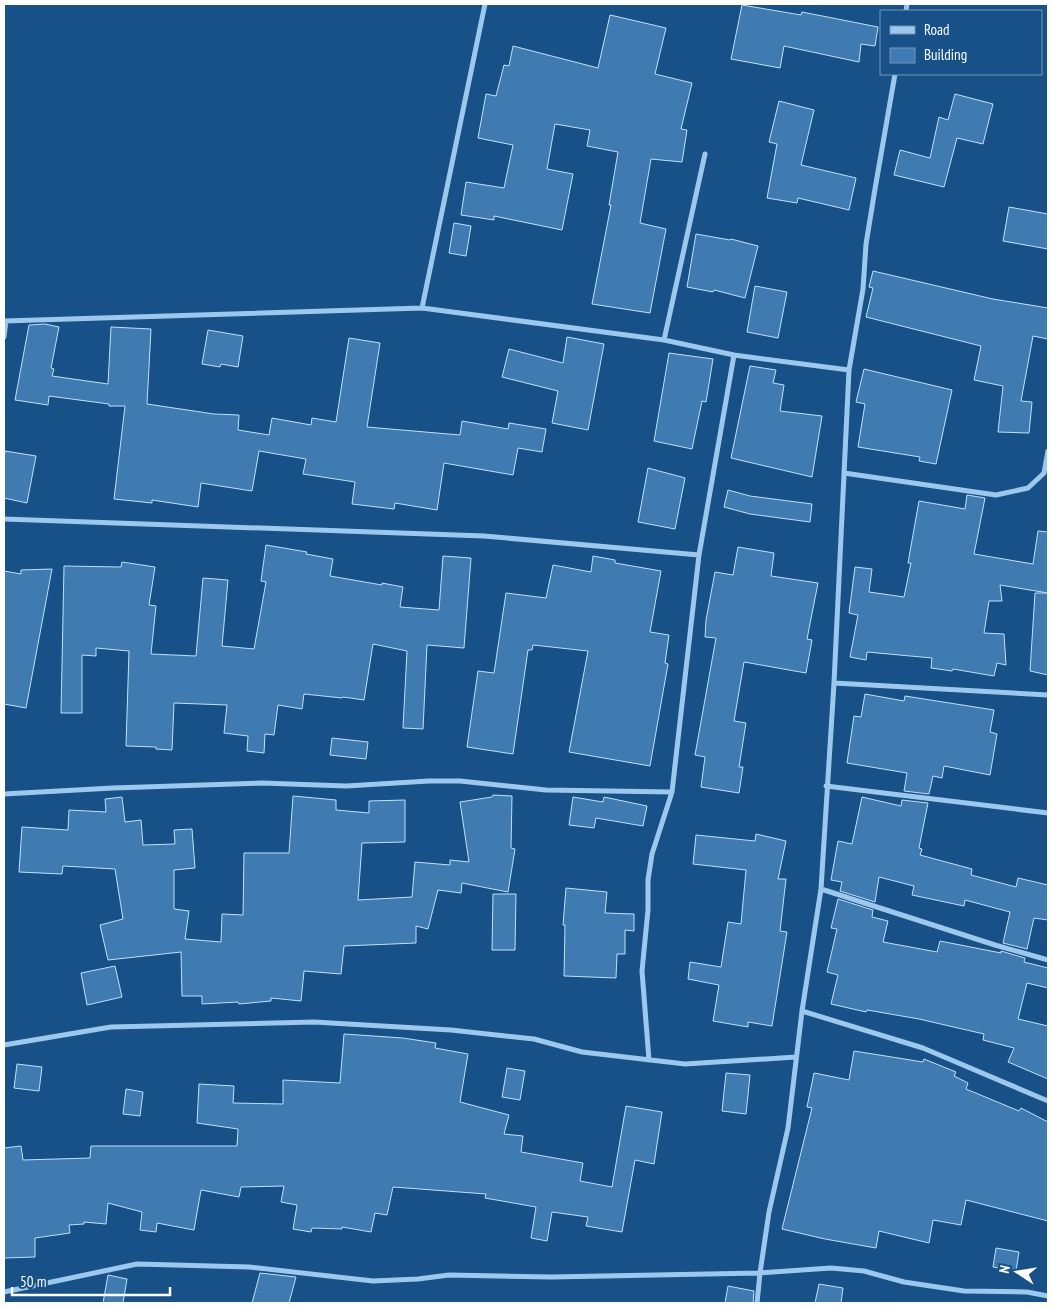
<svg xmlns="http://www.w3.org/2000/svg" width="1052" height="1307" viewBox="0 0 1052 1307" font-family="'PT Sans Narrow',sans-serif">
<rect width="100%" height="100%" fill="#175187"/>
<path fill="#3f7bb1" stroke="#c3e0fa" d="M742,5L801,15L802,12L878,27L875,46L861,44L859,62L784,46L780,68L731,59Z
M610,15L666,28L655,74L692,83L681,129L687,130L682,162L651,159L640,223L666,229L650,313L592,304L611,205H609L618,152L587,146L590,130L555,124L547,169L573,174L562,230L494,216V220L461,215L466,182L504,188L513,145L478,138L486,94L496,96L504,65L509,66L513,46L598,68Z
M955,94L993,104L983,144L957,138L944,187L894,175L900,150L930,158L939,117L948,120Z
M779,101L814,110L801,165L856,178L849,210L798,198L797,203L767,198L777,144L769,142Z
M1009,207L1048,214V249L1003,241Z
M454,223L471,226L466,256L449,253Z
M696,234L730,240L731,239L758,246L745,298L714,290L713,292L687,287Z
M873,271L993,299L1048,308V339L1033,336L1021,401L1032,402L1029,433L998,432L1003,386L974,380L981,346L866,317L873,288L869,287Z
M755,286L787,292L778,338L747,332Z
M45,324L59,327L51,368L54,369L52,376L108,384L111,327L151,329L147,404L214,414L239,415L238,430L269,435L272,418L311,425L312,418L336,422L349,338L380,343L367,427L460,435L462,421L508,429L509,423L546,429L542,452L518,448L513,475L444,463L437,510L395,503L394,509L352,504L355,482L303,474L306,459L259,451L252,491L201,483L198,507L152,500V503L114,499L125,406H109V404L49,396L48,405L15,400L29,325Z
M208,330L243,336L238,367L221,364L220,367L202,364Z
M567,337L604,344L588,430L552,423L558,391L502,377L509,349L563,363Z
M669,353L713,359L706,402L702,401L692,449L654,441Z
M750,366L776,370L773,383L784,385L780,411L822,416L812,477L731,458Z
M864,369L952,390L936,464L919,461L920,457L858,447L865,404L856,402Z
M5,451L36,456L27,503L4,498V460Z
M648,468L685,478L675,529L638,522Z
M728,490L750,496L812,504L810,522L750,514L724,507Z
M967,495L985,498L974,554L1033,564L1038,531L1048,532V593L1000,585L1002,601H989L984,633L1004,634L1006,665L997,663L994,676L953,669L952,671L931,668L932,658L867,652L866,660L850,657L858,615L849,613L855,567L872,569L869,592L904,597L911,563H908L919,501L965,509Z
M266,545L307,552L306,554L333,559L330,576L382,585V583L403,587L400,607L439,610L443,556L471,558L464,648L427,645L423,729L403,728L407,651L373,644L364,700L343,697L342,698L304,694L302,709L278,705L274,735L265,734L264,753L247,751L248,736L224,733L227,705L174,703L172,750L156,749V747L126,746L129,651L96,648V656L82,655V713H61L64,566L121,567L122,562L155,567L149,605L156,606L151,654L196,656L203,578L228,580L222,646L254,649L266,582L261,581Z
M738,547L774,553L771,576L818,583L807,639L812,640L806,673L744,662L734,721L746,723L739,767H743L739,793L701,787L705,757L695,755L716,638L705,637L706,620L715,572L733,575Z
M593,556L615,560V563L661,571L650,632L669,635L665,663L668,664L650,766L569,752L588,651L533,645L532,650H528L513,754L467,747L478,671L494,673L506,593L546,598L553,565L591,572Z
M52,569L26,708L4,704V571L21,574V570Z
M1035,593H1048V675L1030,671Z
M865,694L904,701L905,696L994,710L990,732L997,734L990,775L944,766L942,778L933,776L929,794L904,791L907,773L847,763L854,716L861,717Z
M332,738L368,742L366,759L330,755Z
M493,795L512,796L511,848L515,849L508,892L462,883L461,893L438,890L428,929L416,926V943L344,946L341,974L304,971L301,1001L271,998V1001L239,1004L238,1002L202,1004V996H182L181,952L108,960L100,925L123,919L115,869L63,866L62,874L19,872L22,827L68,830L69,810L106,812L105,799L122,797L125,822L141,820L143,845L175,844L174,830L192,829L195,868L174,870V909L189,911L185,939L221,942L222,914L243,915L244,853H289L293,796L336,800V810L369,813V801L405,800V842L362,843L358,900L412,897L415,862L450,865V860L469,862L460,802L492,797Z
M573,797L603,802L604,797L647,806L643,826L596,818L594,828L569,825Z
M862,797L901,806L902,800L928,803L919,848L922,849L920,855L972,869L971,875L1016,887L1018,878L1048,885V920L1034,918L1027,949L1003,943L1010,912L965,900L964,906L912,895L914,886L879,877L875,902L840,891L842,882L831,880L838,841L852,844Z
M756,834L786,841L778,879H786L780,931L787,932L772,1026L748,1022V1027L713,1021L719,985L688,979L690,962L721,967L728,922L741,924L746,870L693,864L696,835L755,841Z
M566,888L607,892L605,913L634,914V931L625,930V954H617L616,978L564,976L565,925H563Z
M493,894H516L515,950H492Z
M838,899L873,910L872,917L888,921L883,942L937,952L940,941L1001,953V951L1025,958L1024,962L1048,968V988L1027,983L1018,1019L1048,1026V1079L1008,1062L1014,1048L983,1040L984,1034L919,1019L867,1010L866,1012L831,1004L838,975L827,972L837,929L831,928Z
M115,966L122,997L87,1005L81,973Z
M344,1034L403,1038L436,1043L435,1048L468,1054L460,1102L509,1115L504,1134L523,1136L521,1152L583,1163L580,1181L612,1187L626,1106L662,1112L654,1164L635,1160L622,1232L586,1226L588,1217L552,1212L547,1241L531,1238L536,1207L485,1198L486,1194L393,1187L387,1215L375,1213L371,1232L342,1227V1229L312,1228L311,1232L293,1229L297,1205L281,1202L284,1186L241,1187L239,1197L201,1190L194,1230L157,1223L156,1232L140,1230L142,1212L108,1203L106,1224L84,1222V1224L69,1225L70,1233L35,1238V1257L4,1258V1148L21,1146L23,1160L90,1158L91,1146H237L238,1129L197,1123L199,1084L234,1086L233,1103L283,1104V1080L340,1083Z
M854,1051L923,1062L924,1059L956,1072L954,1076L968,1083L966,1089L1019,1111L1021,1108L1048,1122V1221L966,1200L961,1225L933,1220L929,1243L879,1231L876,1248L825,1239L782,1229L812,1108L807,1107L814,1073L849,1080Z
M17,1064L42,1067L39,1091L14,1088Z
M507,1068L525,1071L520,1100L502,1097Z
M726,1073L750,1075L746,1114L722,1111Z
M126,1089L143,1092L140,1116L123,1114Z
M996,1248L1019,1252L1016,1271L993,1267Z
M260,1273L296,1277L289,1303H252Z
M108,1275L127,1279L123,1303H103Z
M819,1284L843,1288L841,1303H815Z
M728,1286L754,1291L753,1303H725Z"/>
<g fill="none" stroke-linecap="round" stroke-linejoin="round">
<path stroke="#9dc8ee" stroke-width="5" d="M906,11L907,4
M422,308L485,4
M4,321L422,308L664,340L734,355L849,370
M4,337L6,321
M664,340L705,154
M844,473L996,495L1028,488L1044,473L1048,451
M4,519L484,536L699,555
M834,683L1048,695
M826,786L1048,813
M4,794L113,788L262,783L346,786L429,781H460L546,790L672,792
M821,889L834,683L849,370L863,289L866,244L875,189L895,74
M802,1011L923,1048L1048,1101
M4,1045L111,1027L314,1022L451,1030L534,1039L582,1052L685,1064L796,1057
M649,1060L642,971L648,910V880L652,854L672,792L699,555L734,355
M4,1292L137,1264L249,1267L373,1281L418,1279L449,1275L551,1277L760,1273L831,1268L864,1271L904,1282L964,1291L1027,1292L1048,1296
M757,1303L760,1273L769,1212L788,1128L802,1011L821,889L995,945L1048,960"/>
</g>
<rect width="1052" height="1307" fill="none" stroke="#ffffff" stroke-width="10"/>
<rect x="880" y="10" width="162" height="65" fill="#175187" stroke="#7497b7"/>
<rect x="890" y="26" width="25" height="8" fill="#9dc8ee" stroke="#7497b7"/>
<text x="924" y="35" font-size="15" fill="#ffffff">Road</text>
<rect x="890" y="48" width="25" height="15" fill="#3f7bb1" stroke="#7497b7"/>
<text x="924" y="60" font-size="15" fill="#ffffff">Building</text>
<g transform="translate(1017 1272) rotate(282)" stroke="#175187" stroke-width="4" paint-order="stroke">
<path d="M0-4L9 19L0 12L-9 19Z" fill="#ffffff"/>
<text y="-8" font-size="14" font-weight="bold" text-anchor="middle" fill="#ffffff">N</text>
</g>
<path d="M12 1287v8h158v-8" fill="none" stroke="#ffffff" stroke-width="2.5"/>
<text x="20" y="1287" font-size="15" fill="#ffffff" stroke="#175187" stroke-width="4" paint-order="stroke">50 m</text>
</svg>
